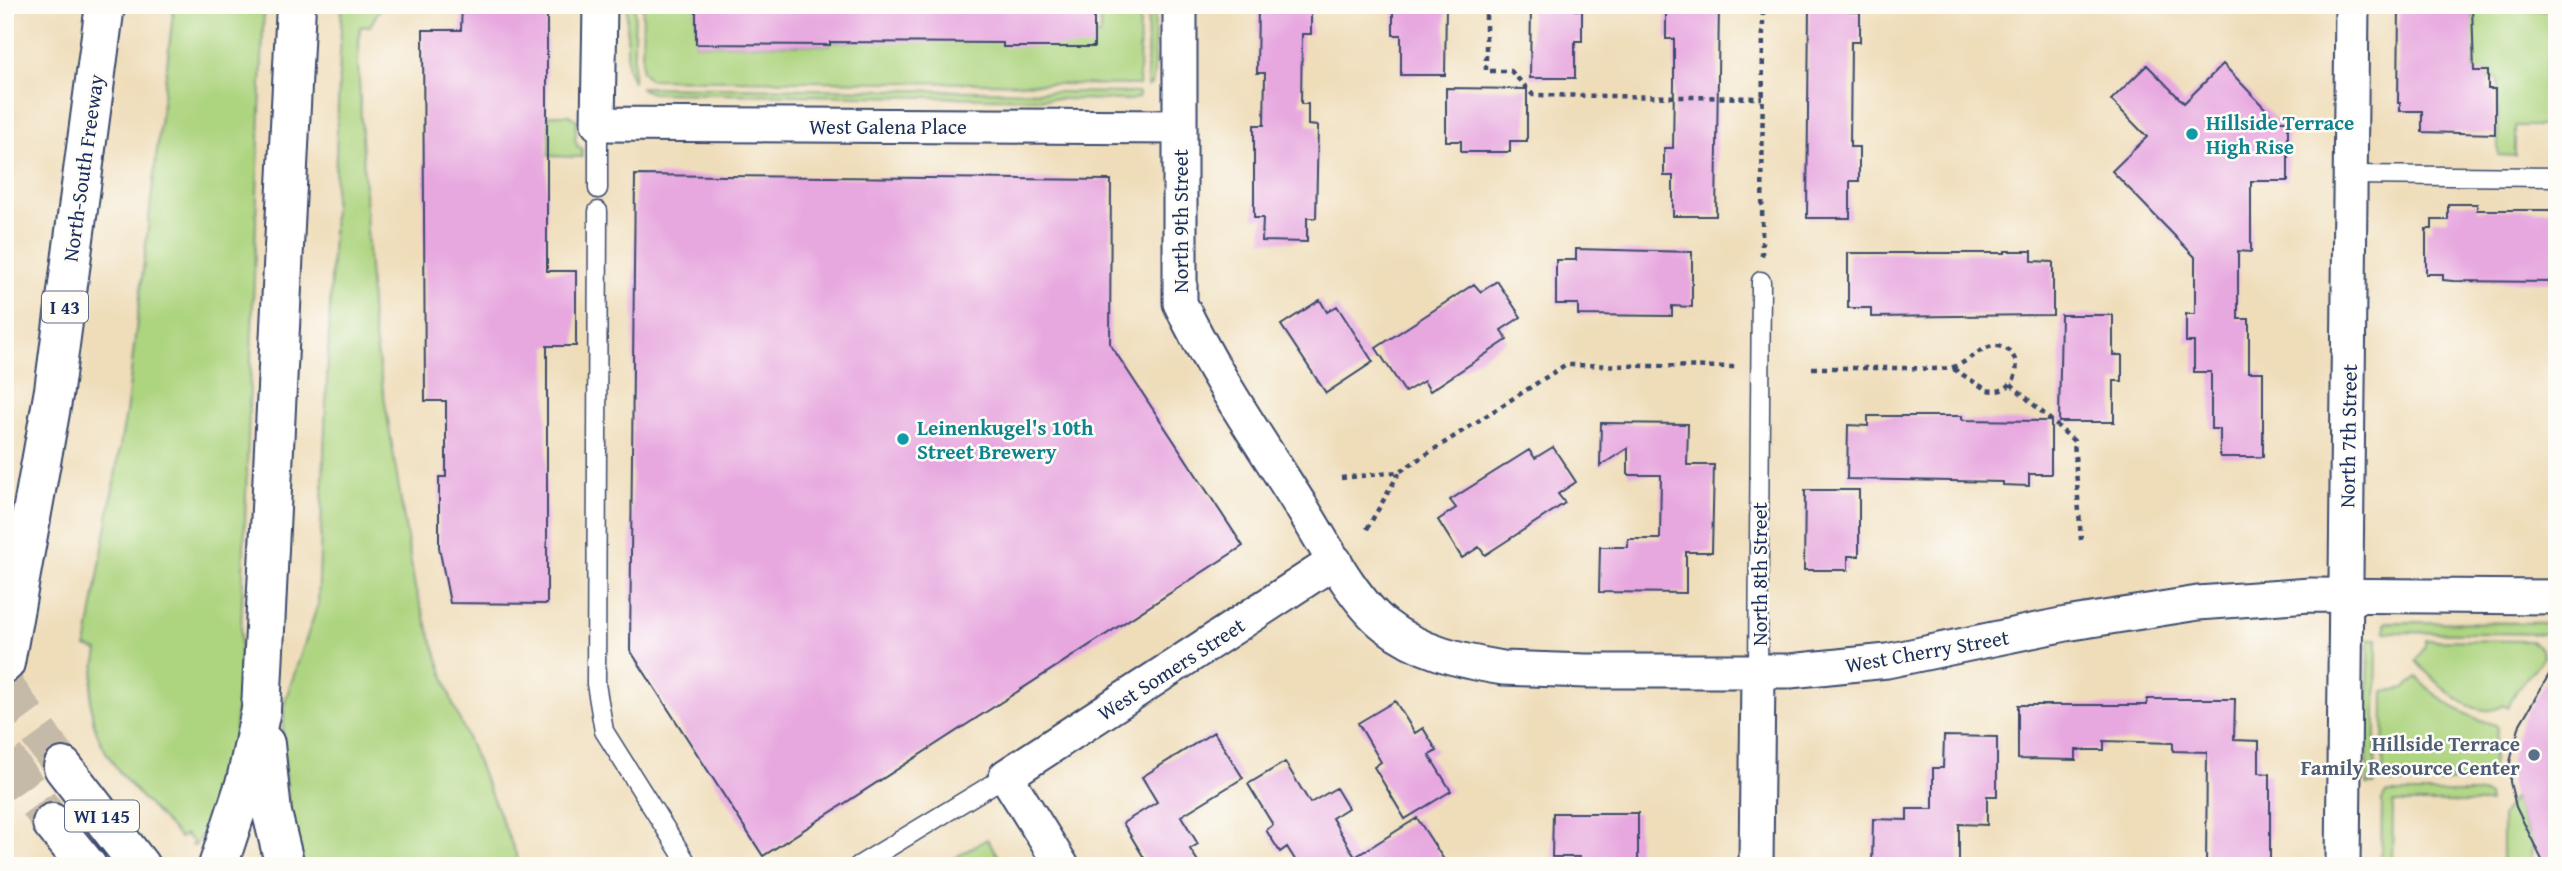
<svg xmlns="http://www.w3.org/2000/svg" width="2562" height="871" viewBox="0 0 2562 871" font-family="'Gentium Book Plus',serif">
<rect width="100%" height="100%" fill="#fdfcf7"/>
<filter id="ink" filterUnits="userSpaceOnUse"><feTurbulence type="fractalNoise" baseFrequency=".0143" numOctaves="2"/><feDisplacementMap in="SourceGraphic" scale="14" xChannelSelector="R" yChannelSelector="G"/><feConvolveMatrix kernelMatrix="1 2 1 2 8 2 1 2 1" color-interpolation-filters="sRGB"/></filter>
<filter id="wash" filterUnits="userSpaceOnUse"><feTurbulence type="fractalNoise" baseFrequency=".00686" numOctaves="4" result="noise"/><feDisplacementMap in="SourceGraphic" scale="28" xChannelSelector="R" yChannelSelector="G"/><feGaussianBlur stdDeviation="1.57" result="paint"/><feColorMatrix in="noise" values="0 0 0 0 0 0 0 0 0 0 0 0 0 0 0 0 0 1.4 0 .05"/><feComposite in="paint" operator="in"/></filter>
<g filter="url(#wash)">
<rect width="100%" height="100%" fill="#efddba"/>
<path fill="#add47f" stroke="#64826e" stroke-width="2" d="M174,5H264L239,684C233,751 233,788 195,846H192L193,842L185,834L180,838C146,800 94,759 91,705C90,687 95,669 98,651L86,647L127,406Z
M342,5H382L370,26L360,27L358,62L372,321L415,588L453,704L521,866H304L291,819L285,775L283,731L285,701L318,604Z
M627,5H635L633,82L627,66Z
M643,5H696V44L830,45V42L1100,35L1101,5H1140L1139,85L649,79L642,71Z
M1148,5H1155L1154,76L1151,85L1147,86Z
M2473,10H2554V26L2557,27V126H2515V156L2498,155V79L2488,78L2474,71V64H2468V18H2473Z
M641,87L1139,93V97L1130,100L652,93L641,89Z
M549,115H569L577,120L575,140L578,147L582,148V157L549,156Z
M2387,622L2556,623V634L2385,632V623Z
M2369,639H2377L2375,785H2367Z
M2426,640L2531,641C2538,646 2543,649 2543,658L2518,688L2507,708L2503,705C2476,725 2434,681 2416,661L2424,648Z
M2417,677C2439,701 2465,717 2496,725L2498,728C2492,744 2496,770 2485,781L2389,783L2383,774L2384,692L2405,688Z
M2388,793H2482L2488,796L2489,803H2393L2392,866H2381L2382,800Z
M2513,798L2528,834L2532,835L2531,866H2502V816Z
M987,839L1004,866H950L948,862Z"/>
<g id="blocks">
<path fill="#e7a7df" d="M462,5H547V271H576V346H547V604L450,603L439,547V477H446V401H425L423,30H461Z
M696,5H1094V47H1003V43L830,42V45L696,44Z
M1258,5L1311,6V34H1302L1301,104H1308V125L1318,126L1316,218H1307V242L1262,241L1263,218H1254V125H1264L1265,73H1257Z
M1446,5L1445,75H1401V35H1393V6Z
M1531,5H1575V10H1582V41H1575V78H1530Z
M1674,5H1719L1716,216H1673V176H1664V148H1673L1674,83V39H1666V10H1674Z
M1809,5H1852L1851,12H1860V42H1851L1850,147H1859V181H1850V218H1807Z
M2399,5H2472L2474,71H2488V89H2495V134L2422,132V111H2400V103H2398Z
M2223,64L2277,121H2288V181H2251V252L2238,251V319H2249V372H2263V457H2220V429H2211V372H2194V342H2186V314H2195V257L2112,171L2147,137L2111,100L2147,65L2184,103Z
M1446,88L1527,89V141H1510V152H1461V141H1446Z
M635,175L1111,180L1110,344L1243,546L763,856L630,650Z
M2448,204H2477V210H2557V282L2453,281L2443,280V274H2426V229H2432V220H2448Z
M1576,249L1692,252V307L1672,306V316L1578,315V304H1556V260H1576Z
M2005,251H2032V261L2053,262V315L1871,317V308H1848V253H2005Z
M1497,281L1521,317L1501,330L1507,340L1430,391L1424,381L1405,392L1376,348L1474,284L1481,292Z
M1320,300L1327,312L1337,306L1373,362L1326,393L1281,325Z
M2061,315H2113V355H2122V381H2114V422H2059Z
M1868,416H1962V420L2051,421V474H2029V486L2003,485V482L1847,479L1848,425L1868,426Z
M1601,423L1688,424L1687,465H1714L1712,552H1686V593L1599,592L1600,547H1628V539H1660L1661,475H1628V448L1600,466Z
M1553,447L1576,482L1558,494L1565,503L1485,555L1479,547L1462,558L1438,520L1456,508L1450,500L1529,450L1535,458Z
M1805,490H1859V556H1848V570H1804Z
M2557,661V866H2545L2516,807L2510,782V762L2520,724Z
M2147,699H2235L2234,740L2259,741V773L2270,774V866H2206L2207,752L2173,751V743L2104,741V750H2076V760L2018,759V705H2147Z
M1395,701L1415,733L1423,728L1437,751L1429,755L1451,791L1405,819L1374,767L1381,762L1358,723Z
M1214,732L1243,778L1181,816L1198,844L1190,849L1201,866H1149L1123,823L1157,802L1142,777Z
M1944,736L1997,737V796H1987V825L1959,824V865L1872,866L1873,819L1907,820V809H1933V768H1943Z
M1285,762L1310,803L1336,788L1348,808L1332,818L1355,857L1417,818L1448,866H1299L1287,847L1280,852L1266,830L1273,825L1248,784Z
M1553,813H1638V866H1580V857H1552Z"/>
</g>
</g>
<g filter="url(#ink)">
<use href="#blocks" fill-opacity="0" stroke="#3b496c" stroke-width="2"/>
<g fill="none" stroke-linecap="round" stroke-linejoin="round">
<path stroke="#c5baa8" stroke-width="38" stroke-dasharray="38 19" stroke-linecap="butt" d="M5,687L63,767
M5,757L52,823"/>
<g stroke="#3b496c" stroke-width="21">
<path id="lane" d="M598,124V189
M2350,175L2557,177
M598,211L596,684L604,731L689,866
M1758,672L1761,281
M858,866L1006,776"/>
</g>
<g stroke="#3b496c" stroke-width="37">
<path id="street" d="M600,5L598,124L1179,127
M1180,5V303C1214,375 1260,441 1302,508C1324,543 1353,600 1385,625C1419,652 1461,661 1503,668L1586,671H1790L1887,661L2066,624L2198,603L2310,595L2557,597
M1062,866L1006,776L1335,561
M1756,866L1758,672
M2343,866L2352,5"/>
</g>
<g stroke="#3b496c" stroke-width="42">
<path id="primary" d="M63,767L140,866
M52,823L87,866"/>
</g>
<g stroke="#3b496c" stroke-width="42">
<path id="highway" d="M5,663L54,390L105,5
M265,744L272,813L285,866
M218,866L246,781L261,710L296,5"/>
</g>
<path stroke="#3b496c" stroke-width="4.5" stroke-dasharray="5 5" stroke-linecap="butt" d="M1486,5V71H1511L1533,95L1762,98
M1762,256L1763,5
M1812,368C1843,368 1874,368 1904,368C1919,368 1934,370 1948,368C1967,367 1981,341 2002,347C2017,352 2021,372 2011,383C2005,391 1996,392 1987,390L1952,368
M2011,384L2074,441L2081,540
M1341,478L1399,472L1565,365L1735,367
M1367,529L1399,473"/>
<use href="#lane" stroke="#fff" stroke-width="18"/>
<use href="#street" stroke="#fff" stroke-width="33"/>
<use href="#primary" stroke="#fff" stroke-width="38"/>
<use href="#highway" stroke="#fff" stroke-width="38"/>
</g>
</g>
<g fill="#0f9aa8" stroke="#fdfcf7" stroke-width="2.5">
<circle cx="2192" cy="134" r="7"/>
<circle cx="903" cy="439" r="7"/>
</g>
<circle fill="#5c6f8a" stroke="#fdfcf7" stroke-width="2.5" cx="2534" cy="755" r="7"/>
<g text-anchor="middle" dominant-baseline="central" stroke-width="5" stroke-linejoin="round" paint-order="stroke">
<g fill="#fdfcf7" stroke="#5f6c8c" stroke-width="2">
<rect x="42" y="291.5" width="46" height="31" rx="5"/>
<rect x="65" y="800.5" width="74" height="31" rx="5"/>
</g>
<g font-size="19" font-weight="bold" fill="#1b2f5e">
<text x="65" y="307">I 43</text>
<text x="102" y="816">WI 145</text>
</g>
<g font-size="21" font-weight="bold" fill="#0d838f" stroke="#fdfcf7" text-anchor="start">
<text x="2206" y="122">Hillside Terrace<tspan x="2206" dy="24">High Rise</tspan></text>
<text x="917" y="427">Leinenkugel's 10th<tspan x="917" dy="24">Street Brewery</tspan></text>
</g>
<g font-size="21" fill="#1b2f5e" stroke="#fdfcf7">
<text x="888" y="126">West Galena Place</text>
<text transform="translate(83 168) rotate(-82)">North-South Freeway</text>
<text transform="translate(1180 221) rotate(-90)">North 9th Street</text>
<text transform="translate(2348 436) rotate(-89)">North 7th Street</text>
<text transform="translate(1759 574) rotate(-90)">North 8th Street</text>
<text transform="translate(1927 651) rotate(-10)">West Cherry Street</text>
<text transform="translate(1171 669) rotate(-33)">West Somers Street</text>
</g>
<g font-size="21" font-weight="bold" fill="#4e5e75" stroke="#fdfcf7" text-anchor="end">
<text x="2520" y="743">Hillside Terrace<tspan x="2520" dy="24">Family Resource Center</tspan></text>
</g>
</g>
<rect width="2562" height="871" fill="none" stroke="#fdfcf7" stroke-width="28"/>
</svg>
